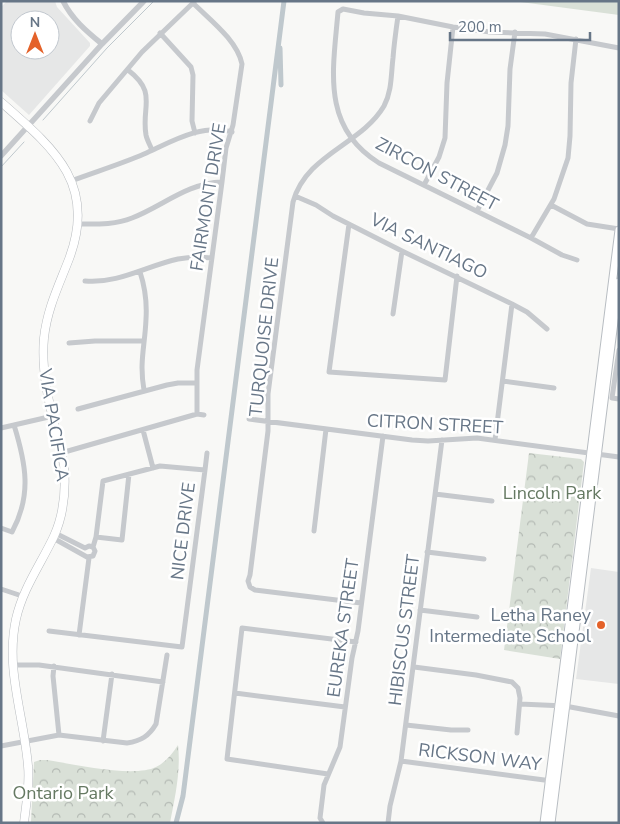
<svg xmlns="http://www.w3.org/2000/svg" width="620" height="824" viewBox="0 0 620 824" font-family="'Nunito Sans',sans-serif">
<defs>
<pattern id="forest-crowns" width="20" height="18" patternUnits="userSpaceOnUse" patternTransform="scale(1.25)"><rect width="20" height="18" fill="#d9e0d7"/><path d="M2 6a3 3 0 1 1 6 0M12 15a3 3 0 1 1 6 0" fill="none" stroke="#b4bab4"/></pattern>
</defs>
<rect width="100%" height="100%" fill="#f8f8f6"/>
<path fill="#e6e7e7" fill-rule="evenodd" d="M7,1H55L57,7L90,43V46L29,115L1,90V7ZM20,20H50V50H20Z
M591,568L619,572V684L576,679Z"/>
<path fill="url(#forest-crowns)" d="M529,453L581,459L584,462L560,659L504,650Z
M178,745C181,771 175,797 170,823L31,822L34,762L40,760H47C73,764 134,778 156,767C166,762 172,754 178,745Z"/>
<path fill="#d9e0d7" d="M513,1H619V15Z"/>
<g fill="none" stroke-linecap="round" stroke-linejoin="round">
<path stroke="#bfc8cd" stroke-width="1" d="M43,120L107,48L154,1
M1,167L24,142"/>
<path stroke="#bfc8cd" stroke-width="5" d="M280,48L281,85
M176,823L183,796L284,1"/>
<g stroke="#b8bdc2" stroke-width="9">
<path id="secondary" d="M544,823L619,230
M551,823L619,282"/>
</g>
<g stroke="#b7bbbf" stroke-width="9">
<path id="primary" d="M1,102C52,147 98,183 69,259C59,285 47,309 44,338C40,380 55,424 64,465C66,489 64,514 54,536C41,564 23,588 16,619C5,669 24,716 28,766C30,785 26,804 24,823"/>
</g>
<path stroke="#c6c9cd" stroke-width="5" d="M193,3C210,20 237,40 242,64L233,125L226,148L222,182L197,370V414
M160,33L191,67L193,75L192,121L195,133
M128,70C158,93 141,106 146,135C147,140 150,145 152,150
M90,121L99,103L142,52L194,2
M71,181C95,172 121,164 144,154C171,142 202,123 232,132
M424,185L439,157L445,138L447,83L453,27
M295,196L316,205L333,216L402,251L512,304L527,312L547,329
M551,205L587,224L619,229
M477,211L497,173L505,145L508,126L510,69L515,32
M78,224C95,224 115,225 132,218C163,206 187,183 222,182
M349,224L329,372L445,380L457,276
M531,238L554,199L568,158L570,136L571,83L576,39
M577,260L562,255L531,238L379,163C321,127 333,70 338,12L343,9L364,13L398,16L453,27L490,32L545,34L619,48
M140,272C145,287 147,303 146,319C145,346 139,362 144,390
M85,281C118,284 146,266 178,259C189,257 201,257 212,258
M393,314L402,251
M69,343L95,341H143
M619,350L612,398L619,399
M503,381L554,388
M78,409L167,385L178,383H197
M249,419L412,440L428,441L477,438L619,457
M1,428L53,416
M143,430L153,468
M495,440L512,304
M61,453L197,414L204,415
M205,470L207,453
M435,494L492,501
M1,528L12,532C32,495 26,464 14,425
M314,531L326,429
M55,533L85,548
M96,537L122,540L129,474
M53,538L87,557L93,556L95,551L93,547L89,546L85,548
M427,552L484,559
M1,589L22,596
M361,603L255,590L250,587L248,581L250,575L268,431V394L293,202C306,154 361,145 384,106C392,91 391,74 393,58C394,44 396,30 398,16
M420,610L477,617
M49,631L182,647L205,470L160,466L103,481L96,537L93,547
M79,635L89,558
M12,665H39L163,682
M54,666L53,676L59,735
M414,667L476,675L512,682L518,688L520,698L517,733
M235,693L345,707
M520,704L565,706L619,716
M406,725L451,730H468
M103,741L112,674
M1,746L59,735L127,743C141,741 149,736 156,724L167,655
M401,761L552,781
M328,774L227,759L242,628L356,642
M323,823L320,818L324,785L340,747L352,658L358,631L383,436
M388,823L390,806L401,761L442,440"/>
<path stroke="#c6c9cd" stroke-width="5.5" d="M63,1C72,19 86,31 102,44
M1,156L102,44L144,1"/>
<use href="#secondary" stroke="#fff" stroke-width="7"/>
<use href="#primary" stroke="#fff" stroke-width="8"/>
</g>
<circle fill="#e4622a" stroke="#fff" stroke-width="2" cx="601" cy="625" r="5"/>
<g text-anchor="middle" dominant-baseline="central" stroke-width="5" stroke-linejoin="round" paint-order="stroke">
<g font-size="18" fill="#677687" stroke="#fff">
<text transform="translate(437 174) rotate(28)">ZIRCON STREET</text>
<text transform="translate(208 197) rotate(-81)">FAIRMONT DRIVE</text>
<text transform="translate(429 246) rotate(26)">VIA SANTIAGO</text>
<text transform="translate(264 337) rotate(-84)">TURQUOISE DRIVE</text>
<text transform="translate(435 424) rotate(3)">CITRON STREET</text>
<text transform="translate(54 425) rotate(81)">VIA PACIFICA</text>
<text transform="translate(183 531) rotate(-83)">NICE DRIVE</text>
<text transform="translate(343 628) rotate(-82)">EUREKA STREET</text>
<text transform="translate(404 630) rotate(-83)">HIBISCUS STREET</text>
<text transform="translate(480 757) rotate(7)">RICKSON WAY</text>
</g>
<g font-size="18" fill="#657962" stroke="#fff">
<text x="552" y="493">Lincoln Park</text>
<text x="63" y="793">Ontario Park</text>
</g>
<g font-size="18" fill="#677687" stroke="#fff" text-anchor="end">
<text x="591" y="615">Letha Raney<tspan x="591" dy="21">Intermediate School</tspan></text>
</g>
</g>
<rect width="620" height="824" fill="none" stroke="#677687" stroke-width="5"/>
<g transform="translate(35 35)"><circle r="24" fill="#ffffff" stroke="#c2c8cf"/>
<path d="M0-4L9 19L0 12L-9 19Z" fill="#e4622a"/>
<text y="-8" font-size="14" font-weight="bold" text-anchor="middle" fill="#677687">N</text>
</g>
<path d="M450 32v8h140v-8" fill="none" stroke="#677687" stroke-width="2.5"/>
<text x="458" y="32" font-size="15" fill="#677687" stroke="#ffffff" stroke-width="4" paint-order="stroke">200 m</text>
</svg>
